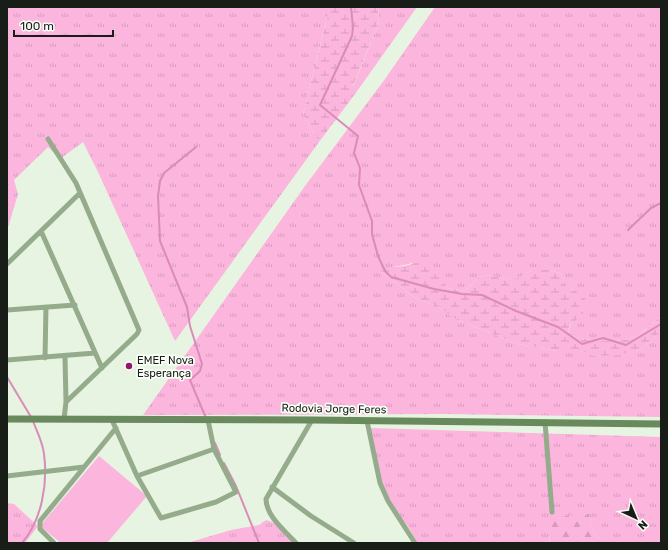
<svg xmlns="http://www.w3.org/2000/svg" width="668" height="550" viewBox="0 0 668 550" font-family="Rubik,sans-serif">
<defs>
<pattern id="grass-tufts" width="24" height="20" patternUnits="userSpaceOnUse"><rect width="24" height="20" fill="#fcb5dd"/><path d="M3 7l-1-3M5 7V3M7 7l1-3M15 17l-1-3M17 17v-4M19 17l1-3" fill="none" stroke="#d79bbd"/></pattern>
<pattern id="forest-firs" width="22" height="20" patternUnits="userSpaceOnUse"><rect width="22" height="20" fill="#fcb5dd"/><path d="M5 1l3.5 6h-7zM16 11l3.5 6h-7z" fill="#d79bbd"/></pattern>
<pattern id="wetland-marsh" width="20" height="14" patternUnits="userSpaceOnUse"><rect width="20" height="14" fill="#fcb5dd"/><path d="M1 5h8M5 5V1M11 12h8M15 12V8" fill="none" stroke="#d79bbd"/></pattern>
</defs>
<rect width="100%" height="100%" fill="#e7f4e2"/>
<path fill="url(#grass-tufts)" d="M7,7H327V17L303,114L319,142L175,341L98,172L83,142L60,159L48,147L14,180L18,194L7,231Z
M378,7H417L355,94L353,87L379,22Z
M435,7H661V317C652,322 645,331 637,336C622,344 584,342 569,334C568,324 574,321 582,315L575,291L566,285L560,273L550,270H532L519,278L506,279L488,275L479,277L465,291L448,288L442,281L412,263C401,267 390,265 381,272L414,297L440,308L457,320L518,344L557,351H580L595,356L640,350L661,332V417L445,414L143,415L305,186L385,79Z
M370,428L661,437V543H601L592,527L589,514L559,518L550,526L549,543H418L407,525L393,511L380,483Z
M7,503L14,504L38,526L25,543H7Z
M266,520C278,522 286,534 294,543H187L231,530L259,525Z"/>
<path fill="url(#forest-firs)" d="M589,514L592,527L601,543H549C551,538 547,533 549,528C554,514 577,515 589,514Z"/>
<path fill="url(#wetland-marsh)" d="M327,7H378L379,22L353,86L355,94L319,142L303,114L327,18Z
M420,262L429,263L448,288L465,291L479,277L488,275L506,279L519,278L532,270H550L560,273L566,285L584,297L587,303C585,307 584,313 581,316C574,323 567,323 569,334C584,342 622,344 637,336C646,331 652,322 661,317V332L640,350L618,355L595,356L580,351H557L518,344L457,320L440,308L414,297L381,272L384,268L404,266Z"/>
<path fill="#fcb5dd" d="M99,456L147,496L107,543H61L40,526Z"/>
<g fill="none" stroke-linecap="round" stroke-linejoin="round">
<path stroke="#db8bba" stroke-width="2" d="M351,7L353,27L352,36L320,105L358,136L354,153L360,168L359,185L372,221V234L378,256L385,271L391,277L434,289L462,294L482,295L516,311L558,327L582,344L603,338L626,345L661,324
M196,147L164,173L160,181L158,196L160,241L187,307L190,326L202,364L200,371L190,380L206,418
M628,230L651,208L661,203
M7,377L31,417
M215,443L220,455
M224,463L236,486L259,543
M22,543C42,520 48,483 44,454C43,443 37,432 33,421"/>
<path stroke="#95ac8c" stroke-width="5" d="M48,139L76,183L139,330L137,334L66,402
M41,231L102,368
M7,264L80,193
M7,310L75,305
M45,358L46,307
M7,360L95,353
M64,419L66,402L65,357
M112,420L137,476L161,518L216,502L236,492L214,449L208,420
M367,421L380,483L388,501L415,543
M545,422L552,512
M7,476L84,467
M137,476L214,449
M272,487L311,516L354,543
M54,543L40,529V521L116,428
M296,543C285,531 266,516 266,499L312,420"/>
<path stroke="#698a5c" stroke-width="7" d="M7,419L312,420L661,424"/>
</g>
<circle fill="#94156e" stroke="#f9fef7" stroke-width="1.5" cx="129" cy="366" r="4"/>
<g text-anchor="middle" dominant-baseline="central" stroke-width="3.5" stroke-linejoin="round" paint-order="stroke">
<g font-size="11" fill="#181d17" stroke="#f9fef7" text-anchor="start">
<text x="137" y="360">EMEF Nova<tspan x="137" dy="13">Esperança</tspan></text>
</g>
<g font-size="11" fill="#181d17" stroke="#f9fef7">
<text transform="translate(334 409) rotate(1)">Rodovia Jorge Feres</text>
</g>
</g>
<rect width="668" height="550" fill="none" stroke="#181d17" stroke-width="16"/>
<g transform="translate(636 518) rotate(136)" stroke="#f9fef7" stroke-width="3" paint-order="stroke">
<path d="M0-3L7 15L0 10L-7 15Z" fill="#181d17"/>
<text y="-6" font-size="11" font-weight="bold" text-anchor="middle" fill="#181d17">N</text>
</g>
<path d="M14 30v6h99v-6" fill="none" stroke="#181d17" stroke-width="2"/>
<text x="20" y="30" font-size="12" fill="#181d17" stroke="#f9fef7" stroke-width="3" paint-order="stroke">100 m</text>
</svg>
